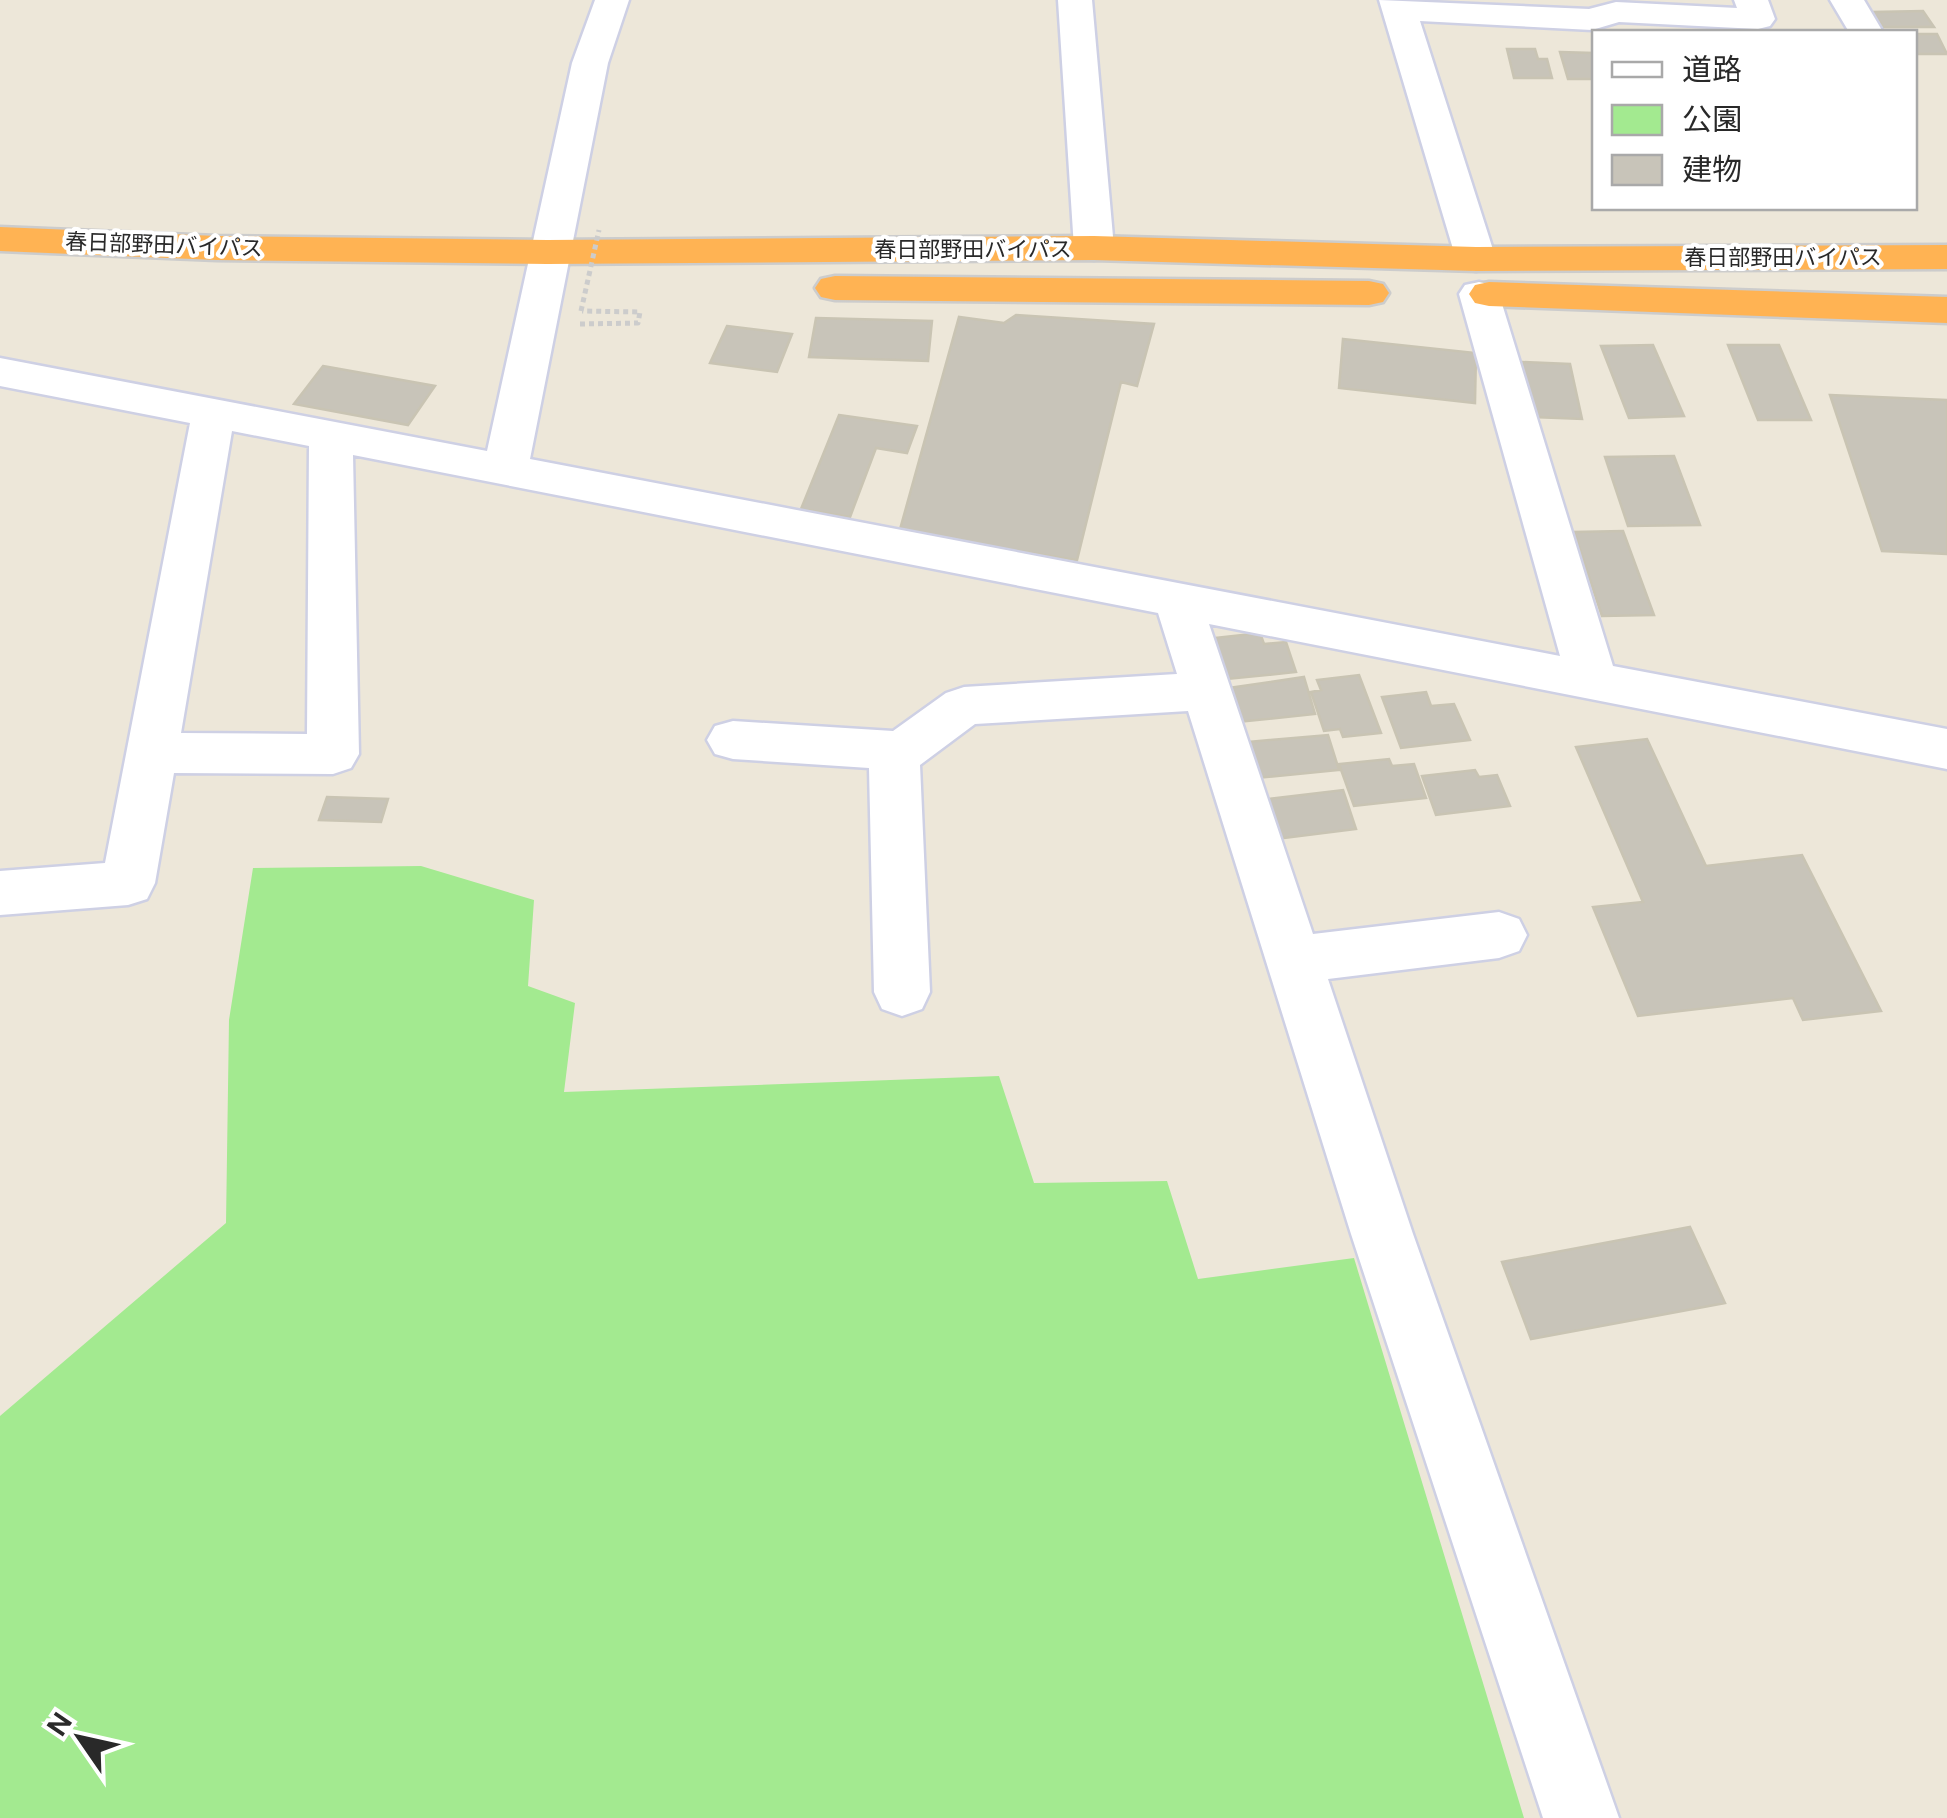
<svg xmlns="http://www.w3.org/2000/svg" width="1947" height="1818" viewBox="0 0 1947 1818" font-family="'DM Sans','Noto Sans JP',sans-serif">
<rect width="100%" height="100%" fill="#ede7d9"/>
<path fill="#a3ea90" d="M421,866L534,900L528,986L575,1003L564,1092L999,1076L1034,1183L1167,1181L1198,1279L1354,1258L1524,1818H0V1416L226,1223L229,1020L253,868Z"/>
<path fill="#c8c4b9" stroke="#c9c4b3" stroke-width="2.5" d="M1923,11L1934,27H1883L1873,12Z
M1914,34H1937L1947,54H1914Z
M1507,49H1535L1538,59H1547L1552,78H1514Z
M1560,52L1594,53V79H1568Z
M1016,315L1154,324L1137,386L1121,382L1077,560L899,533L959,317L1004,323Z
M816,318L932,321L928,361L809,357Z
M727,326L792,334L777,372L710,363Z
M1343,339L1476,353L1475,403L1339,388Z
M1653,345L1684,416L1629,418L1601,346Z
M1728,345H1779L1811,420H1758Z
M1522,362L1570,364L1582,419L1533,417Z
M323,366L435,386L408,425L294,404Z
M1830,395L1947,400V554L1882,551Z
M839,415L917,426L907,453L876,448L850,517L801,509Z
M1674,456L1700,525L1628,526L1605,457Z
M1623,531L1654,615L1602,616L1574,532Z
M1260,633L1264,644L1286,642L1296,672L1217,680L1205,639Z
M1359,675L1381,733L1343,737L1340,729L1324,731L1311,692L1321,690L1317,680Z
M1304,677L1315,714L1238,722L1215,690Z
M1426,692L1431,706L1454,704L1470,740L1401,748L1382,697Z
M1328,735L1339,770L1257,778L1247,742Z
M1647,739L1706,866L1802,855L1881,1011L1803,1020L1793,998L1638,1016L1593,907L1643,902L1576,747Z
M1389,759L1392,766L1414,764L1426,798L1354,806L1339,764Z
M1475,770L1479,777L1497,775L1510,806L1436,815L1422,776Z
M1343,790L1356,829L1261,841L1250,801Z
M327,797L388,799L381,822L319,820Z
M1690,1227L1725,1303L1531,1339L1502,1262Z"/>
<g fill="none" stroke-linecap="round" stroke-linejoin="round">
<g stroke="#ced0e4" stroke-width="5">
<path id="minor" d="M595,0H629L608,63L530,459L1560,656L1459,294L1465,285L1479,282L1493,285L1499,294L1613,666L1947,729V769L1209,624L1313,934L1499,912L1519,919L1527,935L1519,951L1499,958L1328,979L1413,1234L1619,1818H1543L1351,1234L1188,711L975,724L920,765L930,992L922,1009L902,1016L882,1009L874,992L869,768L733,759L715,754L707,740L715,726L733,721L893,731L946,693L964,687L1177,674L1158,613L353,455L359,754L351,768L333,774L174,773L155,883L147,899L128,905L0,915V871L105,863L190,423L0,386V358L487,451L572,63ZM232,431L309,446L307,734L181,733Z
M1058,0H1092L1114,248L1108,256L1094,260L1080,256L1074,248Z
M1379,0L1589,9L1616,2L1737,8L1734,0H1768L1775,19L1770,26L1758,29L1619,22L1592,30L1420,21L1496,259L1490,268L1476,271L1462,268L1456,259Z
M1830,0H1864L1883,32H1849Z"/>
</g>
<g stroke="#ccc" stroke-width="5">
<path id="highway" d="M0,227L217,236L547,240L1094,236L1476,247L1947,245V269L1476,271L1094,260L547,264L217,260L0,251Z
M835,276L1369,281L1383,284L1389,293L1383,302L1369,305L835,300L821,297L815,288L821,279Z
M1489,282L1947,297V323L1489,306L1475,303L1469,294L1475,285Z"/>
</g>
<path stroke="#ccc" stroke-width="5" stroke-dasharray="5 4" stroke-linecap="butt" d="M580,324L638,323L640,312L582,311"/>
<use href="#minor" fill="#fff" fill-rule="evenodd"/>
<use href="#highway" fill="#ffb353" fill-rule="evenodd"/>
<path stroke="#ccc" stroke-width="5" stroke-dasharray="5 4" stroke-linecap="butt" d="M581,311L599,230"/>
</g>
<g text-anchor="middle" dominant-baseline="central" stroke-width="8" stroke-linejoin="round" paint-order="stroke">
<g font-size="22" fill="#292929" stroke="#fff">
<text transform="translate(164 245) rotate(2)">春日部野田バイパス</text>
<text x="973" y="249">春日部野田バイパス</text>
<text x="1783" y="257">春日部野田バイパス</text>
</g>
</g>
<rect x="1592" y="30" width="325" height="180" fill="#ffffff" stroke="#a9a9a9" stroke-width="2.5"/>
<rect x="1612" y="62" width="50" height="15" fill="#ffffff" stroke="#a9a9a9" stroke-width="2.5"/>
<text x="1682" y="80" font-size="30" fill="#292929">道路</text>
<rect x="1612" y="105" width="50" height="30" fill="#a3ea90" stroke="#a9a9a9" stroke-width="2.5"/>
<text x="1682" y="130" font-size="30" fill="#292929">公園</text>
<rect x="1612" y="155" width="50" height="30" fill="#c8c4b9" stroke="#a9a9a9" stroke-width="2.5"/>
<text x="1682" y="180" font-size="30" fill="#292929">建物</text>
<g transform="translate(80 1738) rotate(304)" stroke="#ffffff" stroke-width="8" paint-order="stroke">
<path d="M0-8L18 38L0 25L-18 38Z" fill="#292929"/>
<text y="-15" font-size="28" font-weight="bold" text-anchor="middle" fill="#292929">N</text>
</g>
</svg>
